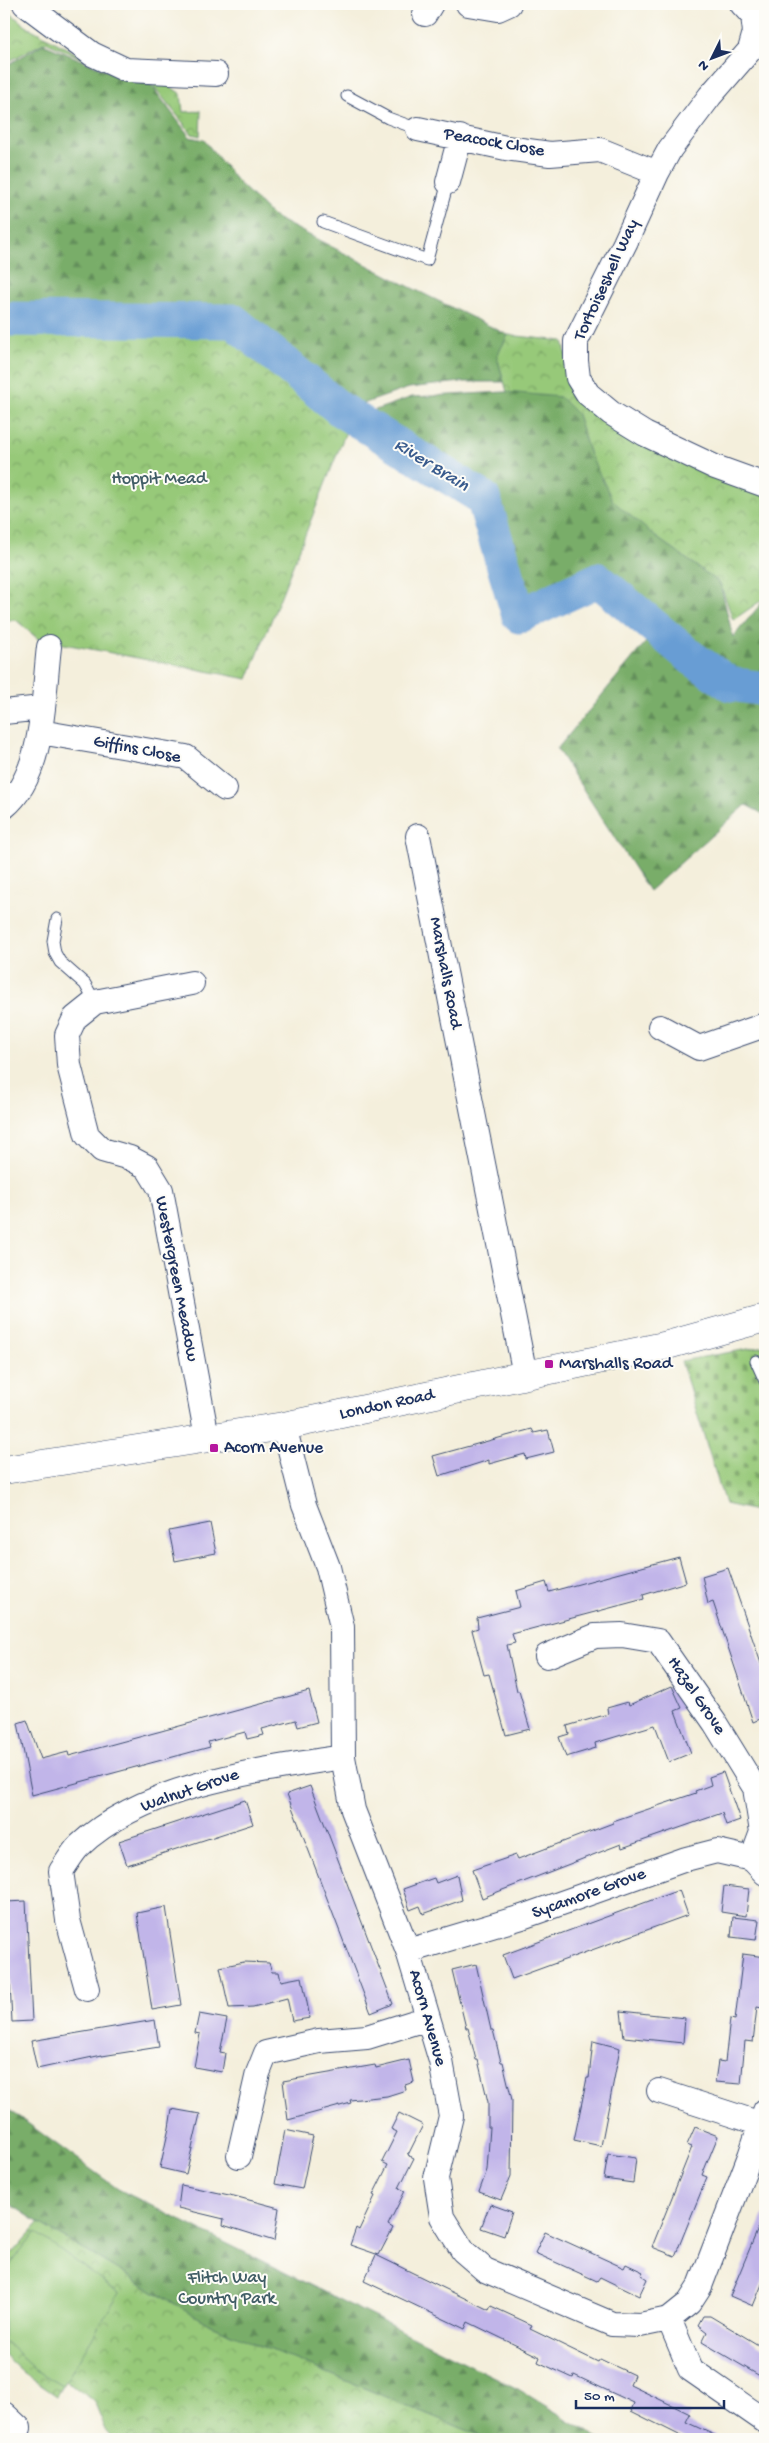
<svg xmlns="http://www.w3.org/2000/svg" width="769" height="2443" viewBox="0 0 769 2443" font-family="'Gochi Hand',sans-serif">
<defs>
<pattern id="forest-firs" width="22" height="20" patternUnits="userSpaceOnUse" patternTransform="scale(1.25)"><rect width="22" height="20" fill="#79ad69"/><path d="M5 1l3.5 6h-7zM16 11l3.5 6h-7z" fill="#628d5a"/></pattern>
<pattern id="cemetery-stones" width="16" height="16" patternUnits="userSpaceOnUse" patternTransform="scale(1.25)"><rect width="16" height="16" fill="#97c979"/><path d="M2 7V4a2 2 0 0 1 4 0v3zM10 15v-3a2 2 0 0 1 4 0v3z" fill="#7aa466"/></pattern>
<pattern id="park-crowns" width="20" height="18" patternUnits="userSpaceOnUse" patternTransform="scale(1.25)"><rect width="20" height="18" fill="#97c979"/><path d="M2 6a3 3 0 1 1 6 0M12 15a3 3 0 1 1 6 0" fill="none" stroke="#7aa466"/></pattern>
</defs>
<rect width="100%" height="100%" fill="#fdfcf7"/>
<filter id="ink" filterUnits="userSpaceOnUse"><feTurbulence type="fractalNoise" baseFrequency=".02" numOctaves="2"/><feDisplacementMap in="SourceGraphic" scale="10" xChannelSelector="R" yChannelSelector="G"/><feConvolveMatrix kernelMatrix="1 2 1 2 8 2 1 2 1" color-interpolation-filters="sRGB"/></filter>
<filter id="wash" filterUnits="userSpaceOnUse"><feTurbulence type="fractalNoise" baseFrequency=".0096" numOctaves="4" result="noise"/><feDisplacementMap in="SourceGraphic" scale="20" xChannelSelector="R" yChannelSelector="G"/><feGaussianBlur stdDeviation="1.12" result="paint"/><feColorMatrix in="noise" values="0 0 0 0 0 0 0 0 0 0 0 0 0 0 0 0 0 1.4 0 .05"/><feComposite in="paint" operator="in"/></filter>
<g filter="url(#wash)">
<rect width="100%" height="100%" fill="#f4efdc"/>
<path fill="url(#forest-firs)" stroke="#4a6e64" d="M43,44L134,82L151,85L190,137L204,140L237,181L274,217L414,289L508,335L497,356L504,382H461L409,388L351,408L237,315L4,313V67Z
M523,391L560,397L572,407L577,414L590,455L656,537L720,583L733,637L765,599V815L746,805L649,891L557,749L660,625L597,575L523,608L486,493L361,415L412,397Z
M4,2106L118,2189L518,2389L600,2439H488L210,2325L39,2223L4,2200Z"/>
<path fill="url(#cemetery-stones)" stroke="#597c6c" d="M765,1346V1513L725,1504L681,1361Z"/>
<path fill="url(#park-crowns)" stroke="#597c6c" d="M4,8L26,26L77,54L171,87L181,94L183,112L201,111L200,136L192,134L152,84L135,81L45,42L4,64Z
M233,321L349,424L248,679L38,639L16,620H4V330Z
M508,335L563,341L573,382L765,495V598L733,620L720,583L656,537L613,501L590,455L577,414L560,397L507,392L497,356Z
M39,2223L210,2325L488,2439H113L106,2430L94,2401L66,2381L57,2396L23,2373L4,2355V2262Z"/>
<path fill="#97c979" stroke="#597c6c" d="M36,2232L119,2293L63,2386L36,2370L4,2340V2273Z"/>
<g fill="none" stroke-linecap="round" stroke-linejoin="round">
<path stroke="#679dd4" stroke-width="35" d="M4,319L233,321L341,410L483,498L519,616L598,580L692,658L730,684L765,689"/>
</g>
<g id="blocks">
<path fill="#c1b5e9" d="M532,1429L534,1433L548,1430L554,1452L526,1459L525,1454L489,1464V1460L439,1476L433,1456Z
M210,1523L216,1553L175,1561L169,1531Z
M679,1557L686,1582L643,1595L644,1599L512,1634L515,1643L507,1645L517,1691H519L530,1729L506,1735L489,1674L484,1675L472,1630L478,1628L477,1618L520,1607L516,1591L546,1582L549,1592Z
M728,1568L765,1675V1717L753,1722L713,1602L708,1604L702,1576Z
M672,1686L682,1708L675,1711L691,1753L669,1762L655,1725L595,1743L596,1748L566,1757L559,1737L569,1734L567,1726L608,1714L607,1708L628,1702L629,1705Z
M309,1691L317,1722L298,1727L296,1720L262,1729L264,1735L247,1739L245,1732L208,1742L210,1747L32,1795L18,1723L27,1720L41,1759L68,1752L69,1756Z
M723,1772L740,1820L726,1825L722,1813L622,1848L621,1844L482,1898L472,1870L516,1855L518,1859L613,1823V1821L696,1793L695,1791L711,1785L709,1777Z
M310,1786L393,2004L371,2013L287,1794Z
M245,1800L253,1824L127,1865L119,1841Z
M457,1875L462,1900L423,1914L420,1906L410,1910L403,1889L434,1878L436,1883Z
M724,1886L749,1889L746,1916L721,1912Z
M679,1890L688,1915L512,1979L503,1955Z
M26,1901L32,2021L12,2022L6,1902Z
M166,1907L181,2005L152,2010L137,1913Z
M733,1917L759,1920L756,1940L731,1937Z
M743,1954L765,1957L762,2008L757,2007L753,2042L745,2041L741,2084L715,2082L718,2061L725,2062L730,2019L735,2020Z
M244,1962L269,1963L272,1972H279L281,1981L302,1977L310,2018L292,2021L287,1998L253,2007L229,2008L220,1967Z
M476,1964L491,2030H493L501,2062H503L512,2100L511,2176L501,2200L479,2192L487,2170L490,2127H488V2102L478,2060H476L468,2028H466L452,1970Z
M621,2011L685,2018L683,2043L624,2037Z
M199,2014L227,2019L220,2052L225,2053L222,2072L194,2067L200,2034L195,2033Z
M155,2020L159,2047L102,2056V2055L37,2069L31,2041Z
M593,2041L620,2048L601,2146L574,2140L587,2078H589Z
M409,2060L414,2082L405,2085L406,2090L387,2096L350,2100L351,2103L288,2120L283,2081L375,2065L376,2068Z
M172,2109L200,2114L186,2174L160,2168L169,2128Z
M399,2113L423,2125L408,2155L414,2158L399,2188L405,2191L388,2225L393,2228L379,2255L350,2245L356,2228L359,2230L375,2196L373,2195L388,2165L382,2162L397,2132L391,2129Z
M695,2127L718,2136L702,2175L707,2177L675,2256L652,2247L692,2147L687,2145Z
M285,2130L313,2136L302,2189L275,2184Z
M608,2154L636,2158L633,2183L604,2179Z
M181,2185L234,2196L279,2208L274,2241L223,2225L224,2219L178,2208Z
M490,2204L512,2212L504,2236L481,2228Z
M765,2212V2277L753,2306L730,2296Z
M545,2232L624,2268L626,2264L643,2272L641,2275L647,2279L639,2296L600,2277L597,2281L535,2253Z
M376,2255L489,2310L491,2306L532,2325L530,2329L598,2362L600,2359L634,2375L630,2385L690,2414L686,2422L723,2439H687L631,2411L634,2403L574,2375L573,2378L538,2362L540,2357L468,2322L465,2329L364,2281Z
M703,2316H710L765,2349V2379L702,2342L707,2332L698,2325Z"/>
</g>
</g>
<g filter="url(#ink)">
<use href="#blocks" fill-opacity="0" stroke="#3c4c71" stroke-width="1"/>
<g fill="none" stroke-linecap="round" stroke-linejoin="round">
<g stroke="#3c4c71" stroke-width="13">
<path id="service" d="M347,96L388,118L418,129
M323,222L427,260L448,182
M57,919L53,941L55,953L60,962L85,984L95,1002
M756,1361L765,1381"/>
</g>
<g stroke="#3c4c71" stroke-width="26">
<path id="minor" d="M25,4L92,54L126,70L216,74
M468,4L498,9L509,4
M742,4L753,16L755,32L750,50L710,96L670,149L657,173L625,243L576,341V361L578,378L588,394L611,413L645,434L715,467L765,485
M425,14L431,4
M418,129L506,148L550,154L600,150L657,173
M448,182L460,137
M4,712L42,708
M40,732L186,757L225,789
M4,807C45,774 43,696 49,647
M418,836L525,1375
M192,983L95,1002L75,1018L67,1035L69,1065L87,1135L102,1150L130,1158L147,1167L161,1190L207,1437
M660,1027L699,1048L765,1025
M284,1426L304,1505L328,1567L342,1627L343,1757L353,1810L408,1951L441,2061L451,2116L436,2178L442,2217L463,2251L485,2270L612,2324L640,2325L669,2319L689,2303L700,2286L750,2156L765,2111
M547,1656L595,1636L622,1635L658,1641L715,1723L755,1788L762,1832L752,1859
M408,1951L522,1917L686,1859L717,1851L752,1859L765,1873
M87,1989L68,1920L61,1871C67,1863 72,1853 79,1846C143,1785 258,1770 343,1757
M659,2091L761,2124
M239,2156L258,2073L266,2053L319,2041L367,2037L428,2018
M669,2319L690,2369L765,2421
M4,2414L19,2428"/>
</g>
<g stroke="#3c4c71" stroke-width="29">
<path id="tertiary" d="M4,1470L284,1426L664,1346L765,1318"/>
</g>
<use href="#service" stroke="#fff" stroke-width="11"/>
<use href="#minor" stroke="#fff" stroke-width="24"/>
<use href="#tertiary" stroke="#fff" stroke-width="28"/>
</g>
</g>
<g fill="#b5179e" stroke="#fdfcf7" stroke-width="2">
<rect x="544" y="1359" width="10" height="10" rx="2.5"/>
<rect x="209" y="1443" width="10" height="10" rx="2.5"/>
</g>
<g text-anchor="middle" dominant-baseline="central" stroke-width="4" stroke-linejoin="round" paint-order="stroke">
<g font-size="18" fill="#1b2f5e" stroke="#fdfcf7">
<text transform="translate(494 143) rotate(10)">Peacock Close</text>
<text transform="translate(607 280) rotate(-65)">Tortoiseshell Way</text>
<text transform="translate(137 750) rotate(11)">Giffins Close</text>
<text transform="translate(445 973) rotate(79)">Marshalls Road</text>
<text transform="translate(176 1279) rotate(79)">Westergreen Meadow</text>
<text transform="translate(387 1405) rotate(-12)">London Road</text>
<text transform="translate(696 1696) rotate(56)">Hazel Grove</text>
<text transform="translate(190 1791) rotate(-19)">Walnut Grove</text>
<text transform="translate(589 1894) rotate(-20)">Sycamore Grove</text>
<text transform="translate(427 2018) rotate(74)">Acorn Avenue</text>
</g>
<g font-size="18" fill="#405d66" stroke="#fdfcf7">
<text x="159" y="479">Hoppit Mead</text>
<text x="227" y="2278">Flitch Way<tspan x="227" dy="21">Country Park</tspan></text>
</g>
<g font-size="18" fill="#1b2f5e" stroke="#fdfcf7" text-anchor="start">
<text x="559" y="1364">Marshalls Road</text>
<text x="224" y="1448">Acorn Avenue</text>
</g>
<g font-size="19" font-style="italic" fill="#395b8d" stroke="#fdfcf7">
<text transform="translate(431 466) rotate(32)">River Brain</text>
</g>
</g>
<rect width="769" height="2443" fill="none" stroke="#fdfcf7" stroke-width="20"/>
<g transform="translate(712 58) rotate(228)" stroke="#fdfcf7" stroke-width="4" paint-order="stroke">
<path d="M0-4L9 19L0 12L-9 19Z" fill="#1b2f5e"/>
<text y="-8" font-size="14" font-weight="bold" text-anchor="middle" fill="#1b2f5e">N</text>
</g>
<path d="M576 2400v8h148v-8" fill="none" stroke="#1b2f5e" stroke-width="2.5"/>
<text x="584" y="2400" font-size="15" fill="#1b2f5e" stroke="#fdfcf7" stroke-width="4" paint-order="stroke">50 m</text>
</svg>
